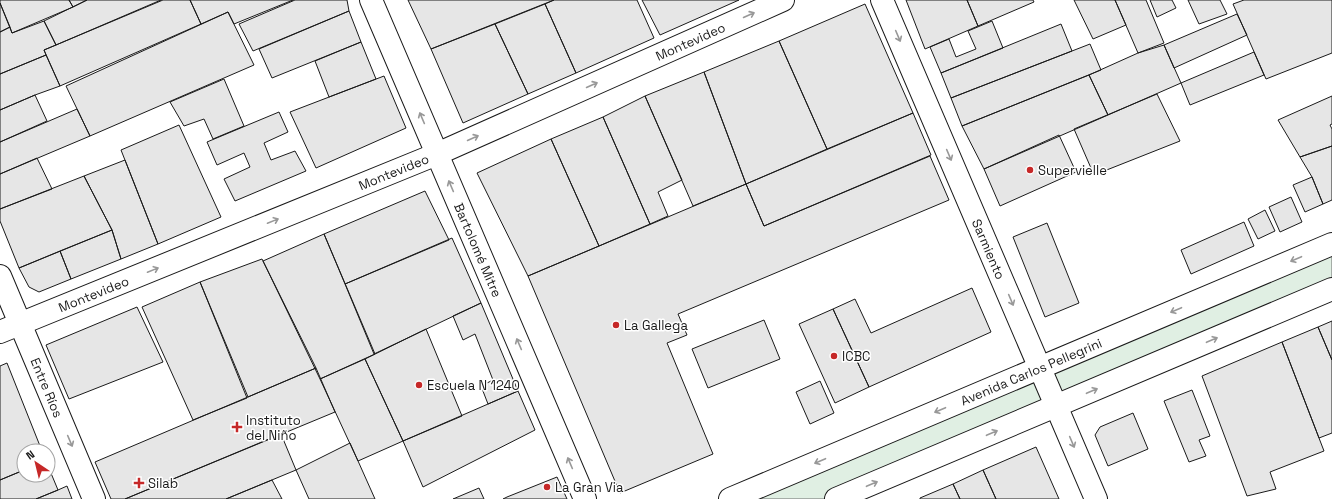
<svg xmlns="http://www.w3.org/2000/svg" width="1332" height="499" viewBox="0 0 1332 499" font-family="'Space Grotesk',sans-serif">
<rect width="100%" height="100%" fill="#fff"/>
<path fill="#e0efe3" stroke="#6a6a6a" d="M1332,244V289L836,499H730Z"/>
<path fill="#e6e6e6" stroke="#1a1a1a" d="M0,0H69L73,7L12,33L0,3Z
M69,0H87L73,7Z
M87,0H161L56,45L44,21Z
M163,0H190L201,24L60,86L44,50Z
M190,0H293L234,24L228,12L201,24Z
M295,0H347L349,11L253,51L239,24Z
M408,0H554L431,49Z
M554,0H637L654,38L576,73L545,4Z
M642,0H739L660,35Z
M906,0H967L978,26L925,49Z
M967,0H1033L1034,2L978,26Z
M1074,0H1115L1126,25L1093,39Z
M1115,0H1146L1164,43L1138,53Z
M1150,0H1172L1176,8L1157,17Z
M1188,0H1220L1227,14L1199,24Z
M1244,0H1332V53L1266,79L1233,4Z
M0,3L10,27L0,32Z
M545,4L576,73L528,94L495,24Z
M865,4L913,113L827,149L779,41Z
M349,11L361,42L272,78L259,49Z
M228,12L254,65L90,136L66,86Z
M1237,14L1247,35L1174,68L1164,45Z
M44,21L56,45L44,50L46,55L0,74V32L10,27L12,33Z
M992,21L1003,48L941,73L930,47L949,39L956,57L976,49L968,31Z
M495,24L528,94L463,123L431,49Z
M1061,24L1072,51L951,98L941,73Z
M779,41L827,149L746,184L704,72Z
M361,42L376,79L329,97L315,61Z
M1090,44L1101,70L962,126L951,98Z
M1164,45L1181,83L1108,115L1089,75L1138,53Z
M1254,52L1264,75L1190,105L1181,83Z
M46,55L60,86L35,95L0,110V74Z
M704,72L746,184L693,206L645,96Z
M1089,75L1108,115L984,169L962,126Z
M384,76L406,128L316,168L290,112Z
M224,79L244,126L213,139L204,119L184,126L170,102Z
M1157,94L1180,141L1094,175L1074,129Z
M35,95L47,121L0,142V110Z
M645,96L682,180L658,192L668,216L650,224L603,117Z
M1332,96V124L1330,125L1332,129V146L1300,157L1278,120Z
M77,109L90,136L0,174V142Z
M279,112L288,132L264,143L271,160L295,151L306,171L235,201L224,179L250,167L244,153L217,165L207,142Z
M913,113L931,155L764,226L746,184Z
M603,117L650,224L599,246L551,139Z
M179,125L221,217L158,244L121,150Z
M1059,135L1076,172L1000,206L984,169Z
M551,139L599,246L528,276L477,173Z
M1332,146V200L1323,204L1312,177L1300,157Z
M930,156L949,200L678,314L687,335L667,343L713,454L620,493L528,276L746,184L764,226Z
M37,158L52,189L0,209V174Z
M125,160L158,244L121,259L112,230L84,176Z
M84,176L112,230L19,268L0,221V209Z
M1312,177L1323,204L1305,212L1293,185Z
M425,191L449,240L345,284L324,234Z
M1291,197L1302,222L1280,232L1269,207Z
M1265,210L1275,231L1258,239L1248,219Z
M1244,222L1254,246L1191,274L1181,250Z
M1047,223L1079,303L1045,317L1013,237Z
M112,230L121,259L71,279L60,251Z
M324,234L375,354L320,379L263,261Z
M452,238L481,303L374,354L345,284Z
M60,251L71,279L39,292L29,287L19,268Z
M262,259L316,368L248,397L200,282Z
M200,282L247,398L193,420L142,307Z
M972,288L991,332L869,387L833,309L855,299L871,333Z
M481,303L518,391L488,404L481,386L493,380L475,334L463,340L453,316Z
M137,307L163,362L69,399L46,345Z
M833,309L869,387L835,403L799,324Z
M764,320L780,359L708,388L692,349Z
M1332,321V360L1318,327Z
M1318,327L1332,360V433L1319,438L1282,342Z
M426,329L462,416L403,441L365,359Z
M1282,342L1324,451L1270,472L1276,489L1247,496L1202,376Z
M365,359L403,441L358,461L320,379Z
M7,363L42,451H24V470L0,480V366Z
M316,368L335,412L125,499H111L95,462Z
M820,381L834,413L810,424L796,392Z
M1192,390L1210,436L1199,440L1206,456L1189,462L1164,401Z
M518,391L535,430L423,487L403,441Z
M1133,413L1148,449L1108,466L1095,435L1100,427Z
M281,434L296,470L226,499H125Z
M350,443L375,499H309L296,470Z
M1036,447L1059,499H996L983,470Z
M48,466L58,490L36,499H0V480L24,470V475H48Z
M983,470L996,499H960L953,484Z
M557,477L567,499H503L507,497Z
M272,480L282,499H226Z
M953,484L960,499H920V498Z
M67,486L72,499H36L58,490Z
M479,488L484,499H453Z"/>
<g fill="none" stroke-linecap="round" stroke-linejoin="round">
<g stroke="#1a1a1a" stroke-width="24">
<g id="minor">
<path id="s1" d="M371,0L585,499"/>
<path id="s2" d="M882,0L1096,499"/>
<path id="s3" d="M0,332L437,154L783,0"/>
</g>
</g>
<g stroke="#1a1a1a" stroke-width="24">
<g id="major">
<path id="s4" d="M0,276L94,499"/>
<path id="s5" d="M730,499L1332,244"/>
<path d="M836,499L1332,289"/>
</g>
</g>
<use href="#minor" stroke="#fff" stroke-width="22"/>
<use href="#major" stroke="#fff" stroke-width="22"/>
</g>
<defs><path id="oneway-shaft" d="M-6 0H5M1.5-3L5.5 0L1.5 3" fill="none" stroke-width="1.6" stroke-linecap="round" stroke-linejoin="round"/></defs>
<g stroke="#989898">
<use href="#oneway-shaft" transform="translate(749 15) rotate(-24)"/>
<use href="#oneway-shaft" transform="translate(898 36) rotate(67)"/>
<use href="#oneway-shaft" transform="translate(592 85) rotate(-24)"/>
<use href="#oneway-shaft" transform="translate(422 118) rotate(-113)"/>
<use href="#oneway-shaft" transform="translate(473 138) rotate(-24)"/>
<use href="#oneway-shaft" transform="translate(949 155) rotate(67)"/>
<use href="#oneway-shaft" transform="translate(451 186) rotate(-113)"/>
<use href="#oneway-shaft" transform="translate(273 221) rotate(-22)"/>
<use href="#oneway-shaft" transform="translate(1296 259) rotate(157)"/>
<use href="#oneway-shaft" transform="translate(153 270) rotate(-22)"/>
<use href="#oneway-shaft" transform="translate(1011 300) rotate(67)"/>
<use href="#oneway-shaft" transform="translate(1176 310) rotate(157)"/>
<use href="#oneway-shaft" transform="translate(1212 340) rotate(-23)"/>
<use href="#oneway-shaft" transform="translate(519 344) rotate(-113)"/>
<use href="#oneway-shaft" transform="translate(1092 391) rotate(-23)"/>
<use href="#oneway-shaft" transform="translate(940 410) rotate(157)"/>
<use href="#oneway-shaft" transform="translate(992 433) rotate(-23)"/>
<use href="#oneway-shaft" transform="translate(70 441) rotate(67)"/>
<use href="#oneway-shaft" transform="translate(1072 442) rotate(67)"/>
<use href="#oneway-shaft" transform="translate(820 461) rotate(157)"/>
<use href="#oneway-shaft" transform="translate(570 463) rotate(-113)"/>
<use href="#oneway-shaft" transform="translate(872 484) rotate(-23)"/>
</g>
<g fill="#c62828" stroke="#fff" stroke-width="1.5">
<circle cx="1030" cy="170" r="4"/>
<circle cx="616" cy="325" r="4"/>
<circle cx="834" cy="356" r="4"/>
<circle cx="419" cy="385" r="4"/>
<path d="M235 421h4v4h4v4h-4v4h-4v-4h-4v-4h4z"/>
<path d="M137 477h4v4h4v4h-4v4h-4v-4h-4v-4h4z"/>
<circle cx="547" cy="487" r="4"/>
</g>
<g text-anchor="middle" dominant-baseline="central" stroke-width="3" stroke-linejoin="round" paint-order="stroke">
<g font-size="13" fill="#1a1a1a" stroke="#fff">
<text stroke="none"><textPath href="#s3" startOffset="749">Montevideo</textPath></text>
<text stroke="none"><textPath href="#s3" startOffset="425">Montevideo</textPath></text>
<text stroke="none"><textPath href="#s2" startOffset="271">Sarmiento</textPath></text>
<text stroke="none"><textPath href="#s1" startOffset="272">Bartolomé Mitre</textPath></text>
<text stroke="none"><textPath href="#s3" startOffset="101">Montevideo</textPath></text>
<text stroke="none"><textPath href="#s5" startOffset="327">Avenida Carlos Pellegrini</textPath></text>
<text stroke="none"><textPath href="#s4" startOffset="121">Entre Ríos</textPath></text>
</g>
<g font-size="13" fill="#1a1a1a" stroke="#fff" text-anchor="start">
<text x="1038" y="170">Supervielle</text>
<text x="624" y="325">La Gallega</text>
<text x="842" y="356">ICBC</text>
<text x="427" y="385">Escuela N 1240</text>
<text x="246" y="420">Instituto<tspan x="246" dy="15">del Niño</tspan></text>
<text x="148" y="483">Silab</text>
<text x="555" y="487">La Gran Via</text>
</g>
</g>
<g transform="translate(36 463) rotate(325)"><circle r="19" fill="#ffffff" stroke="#a3a3a3"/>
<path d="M0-3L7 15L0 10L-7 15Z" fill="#c62828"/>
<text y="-6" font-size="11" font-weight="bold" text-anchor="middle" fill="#1a1a1a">N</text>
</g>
</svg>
